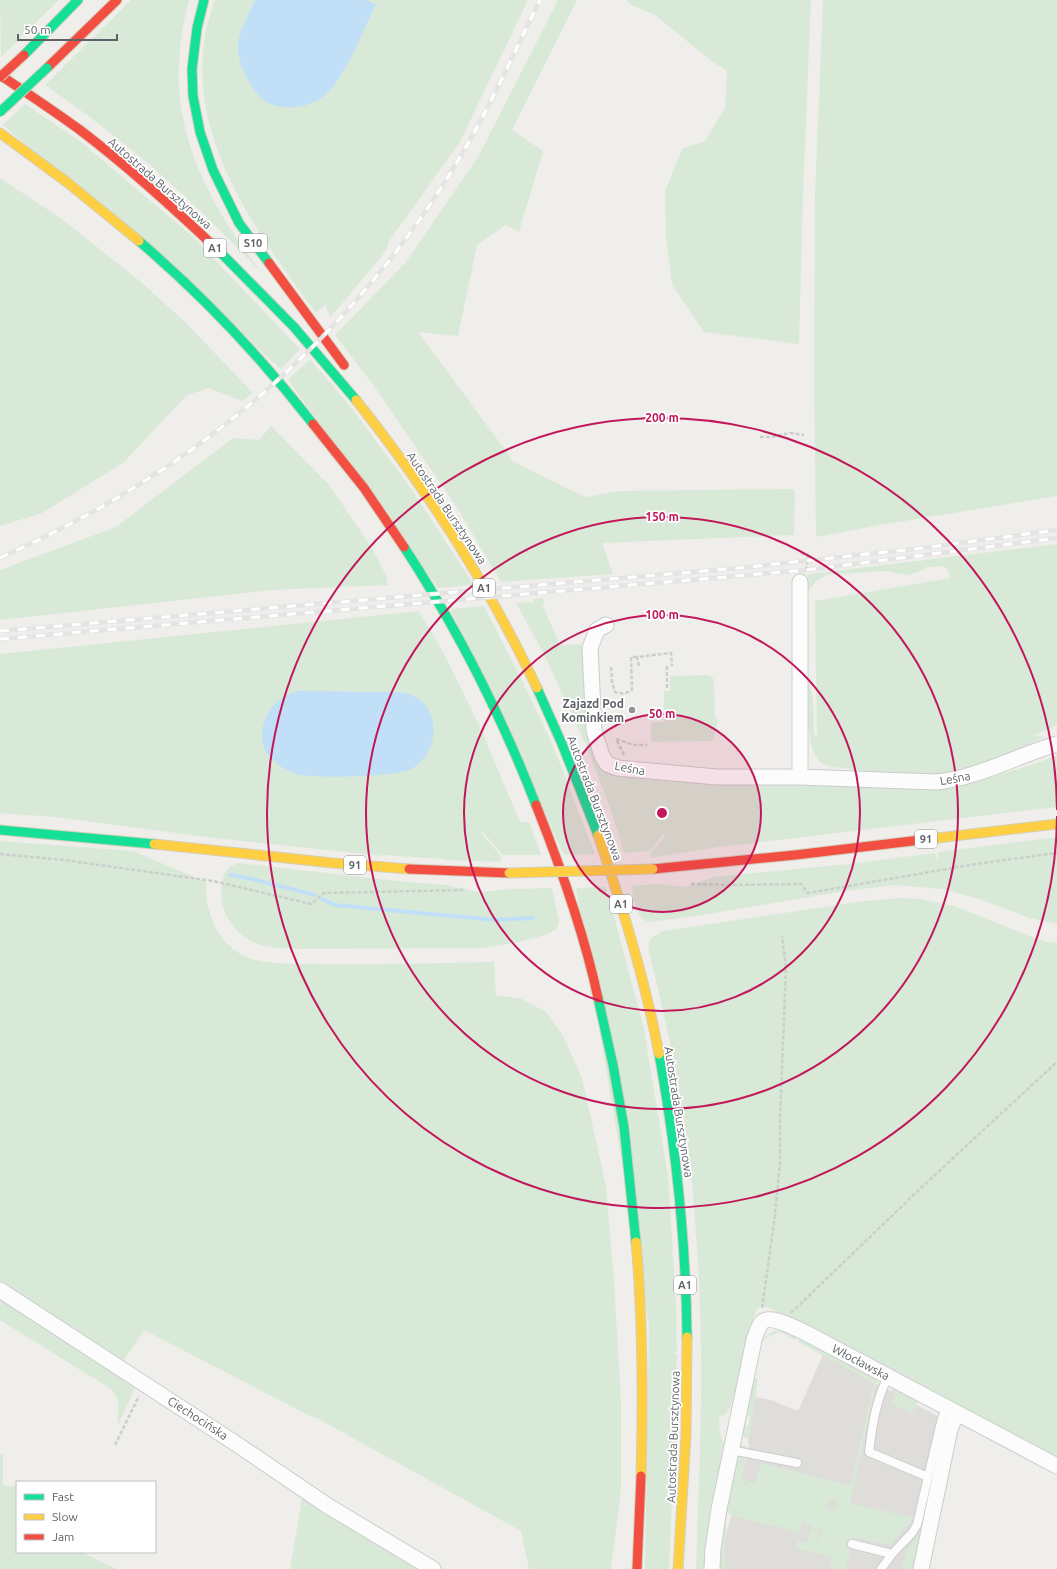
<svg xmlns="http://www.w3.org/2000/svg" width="1057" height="1569" viewBox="0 0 1057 1569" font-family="Ubuntu,sans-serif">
<rect width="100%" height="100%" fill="#efeeea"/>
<path fill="#dfddda" d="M823,1355L947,1421L914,1569H725L724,1543L749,1447L748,1440L755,1397L771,1400L798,1411Z"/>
<path fill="#d8ead7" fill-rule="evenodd" d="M0,0H59L1,57Z
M131,0H189C184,21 180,41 179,63C174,141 216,214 262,273C229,239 196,205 160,174C124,142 85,113 45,85Z
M215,0H528L460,142L387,244L388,247L382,256L330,318L325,304L316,313C250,224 171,116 215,0Z
M558,0H577L512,130L543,151L519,232L506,225L477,245L458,336L418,332L514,462L585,497L620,491L795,489L794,535L602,543L613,574L501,582L456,506L374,386L335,335L406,262L478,157Z
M626,0H811L803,194L799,344L704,332L672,285L666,237L665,191L682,149L705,141L725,108L727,71L710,60L655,15L629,4Z
M823,0H1057V496L880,525L816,537L814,376L815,194Z
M25,104L80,141L193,237L300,349L281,369L3,125Z
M0,178L62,219L141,282L186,323L253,393L242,401L209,388L187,395L123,463L42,513L0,526Z
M310,359L350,406L410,487L474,585L438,588L288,380Z
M271,426L330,486L372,548L386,575L388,585L271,590L0,620V570L116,527L233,438L259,440Z
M1057,544V725L1034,735L1044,737C1016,751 988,765 958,772C922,780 870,771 832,767C828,766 824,765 821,763C806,751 806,695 806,677C813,688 813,704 814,717C814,724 813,730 815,736L817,737L815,601L950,578L949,572L943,566L928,567L919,572L907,575L884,571L826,575L815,582L808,592H803L805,582L809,574Z
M543,598L545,603L542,604L560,645L594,644L592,743L604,772L665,781L729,784L956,788L1037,763L1057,755V807L719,847L650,858V854L665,836L663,834L650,851L624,853L611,810L586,745L543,652L516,603L534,602V599Z
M484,606L525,686L520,689L525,687L546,731L541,733L547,732L564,773L559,776L564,774L575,802L570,804L575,803L595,854L564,855L450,609Z
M419,611L444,654L479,725L520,822H529L541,855H503L483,832L481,833L501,856V862L445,860L443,858L442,859L384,855L383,856L214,838L55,817L0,813V654Z
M707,675L711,676L714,680L715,719H718L713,741L651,742V722H664V691H670V676Z
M1057,837V924L1029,918L979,899L942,889L894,885L839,892L696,916L649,922C635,918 634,898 631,886L657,884L687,887L713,877L849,864L935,853L938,861V852Z
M0,841L133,851L206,882C205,913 218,946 249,958C268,965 298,964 318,964C377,965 435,963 494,962L496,995L522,999L546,1012L563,1036L582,1078L606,1186L614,1281L621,1400V1491L611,1569H529L521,1531L315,1417L314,1418L144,1330L118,1369L0,1291Z
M239,863L396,881L446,885L479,892L514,889L552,888L559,921C558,924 558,927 556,929C547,938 494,947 481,948L300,949C282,948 262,949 246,938C227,925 217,902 223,879C225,871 230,865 239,863Z
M606,887L607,892L602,894H608L644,1029L668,1176L670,1204L665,1205H670L673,1254L668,1255H673L676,1302L670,1303H676L677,1352L671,1353L677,1354L676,1405H671L677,1407L673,1498H667L672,1499L669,1569H645L649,1326L576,888Z
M901,898L921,899L954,906L1034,938L1046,942L1057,943V1461L767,1307L760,1306L755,1313L747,1356L730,1408L726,1414L719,1418L720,1433L724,1445L722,1448L709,1569H696C698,1512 700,1456 701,1399C702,1320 698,1242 690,1163C682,1090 665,1019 648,947L651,938L663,931L865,901Z
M0,1299L136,1386L118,1425V1400L111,1389L0,1320Z
M781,1330L797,1337L795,1340L780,1332L764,1339L763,1338L774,1331Z
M800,1339L878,1380L876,1384L850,1503L913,1518L890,1545L853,1537L846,1569H830L832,1556L796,1548L798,1541L807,1543L810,1530L819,1532L818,1539L815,1538V1540L819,1541L822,1531L811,1528V1525L802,1523L800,1532L731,1515L724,1510L737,1444L749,1447L741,1476L745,1478L744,1486H746L747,1481L755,1483L761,1463L851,1485L874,1383L798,1342ZM833,1498L838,1500L835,1510L832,1511L827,1509C826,1503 829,1500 833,1498Z
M753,1378L758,1379L749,1438L741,1436L743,1425L748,1426L750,1416L746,1415Z
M892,1387L918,1401L912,1413L891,1403L896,1394L890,1391Z
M0,1454L3,1455V1485L5,1486H17V1552H84L85,1554L117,1569H0Z
M304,1487L425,1569H290Z
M923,1522L916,1569H902L906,1552L921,1530Z
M721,1523L725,1524L727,1529L724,1543L725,1569H716Z"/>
<path fill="#c1dff7" d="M255,0H367L376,5C363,30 344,81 323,97C306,109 282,111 265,101C257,96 251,85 246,77C241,67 238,57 238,45C239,30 249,14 255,0Z
M297,691L397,692C404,693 411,694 417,698C443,714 437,756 411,769C394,777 314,779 296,774C287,771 272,762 267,753C257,739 263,717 274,705C280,698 289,694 297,691Z"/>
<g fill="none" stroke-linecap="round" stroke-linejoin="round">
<path stroke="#c1dff7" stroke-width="4" d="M230,875L248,878L315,895
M322,899L335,905L495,920L533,918"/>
<g stroke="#cbcccc" stroke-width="10">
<path id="lane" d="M888,1377C876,1399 872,1427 869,1452L928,1477L942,1418L947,1408
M731,1450L797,1463
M852,1544L892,1554L912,1533L917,1525L928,1477
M881,1569L892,1554"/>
</g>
<g stroke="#cbcccc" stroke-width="17">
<path id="street" d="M606,625L597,630L590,648L594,731L602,756L607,764L617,768L717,777H800L936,782C978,778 1016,756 1057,744
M800,777V582
M0,1290L235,1443L328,1506L433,1569
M712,1569L713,1549L719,1509L754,1340C756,1334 758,1327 762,1322C771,1314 797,1329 806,1333L1057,1466
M921,1569L950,1429L957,1413"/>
</g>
<g stroke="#d5ceba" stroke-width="11">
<path id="fast" d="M204,0L197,28L192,69L193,96L200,132L213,170L239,223L269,263
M24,55L78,0
M139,241C203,296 261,357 313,424
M221,253L294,327L356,400
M404,547C457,628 501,715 536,805
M537,688L562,744L598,835
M0,830L154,844
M598,998L613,1065L624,1127L636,1242
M659,1054C676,1147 686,1242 687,1337"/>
</g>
<g stroke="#d5ceba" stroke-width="11">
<path id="slow" d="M0,133L68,183L139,241
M356,400C426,488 489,586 537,688
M598,835C622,906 645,979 659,1054
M929,839L1057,824
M154,844L333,863L409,869
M636,1242C643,1319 643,1398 641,1476
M678,1569L686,1435L687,1337"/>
</g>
<g stroke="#d5ceba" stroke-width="11">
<path id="jam" d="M47,68L117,0
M0,75C27,93 54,111 80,130C130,168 176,210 221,253
M269,263L344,365
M313,424L364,488L404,547
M536,805C561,868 584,932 598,998
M409,869L509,873
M653,869L795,855L929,839
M637,1569L641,1476"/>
</g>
<path stroke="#cacfcc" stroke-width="2.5" stroke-dasharray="4 2" stroke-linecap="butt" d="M760,437H771L790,433L804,435
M801,553L808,556L806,572
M639,666L637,657L671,653L672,666
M667,666V689
M611,667L612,682L615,692C621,694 626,694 632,690L631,657H637
M624,755L616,739L634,745H647
M0,854L64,860L213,881L311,904L324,893L463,890
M691,884L732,885L801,884L808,893L982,863L1057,853
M762,1308L774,1223L780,1163V1118L786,967L782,936
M791,1313L925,1184L1057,1062
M115,1445L139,1396"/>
<use href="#lane" stroke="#fdfcfc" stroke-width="8"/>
<use href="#street" stroke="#fdfcfc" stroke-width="15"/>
<use href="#fast" stroke="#16e098" stroke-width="9"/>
<use href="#slow" stroke="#ffcf43" stroke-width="9"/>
<use href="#jam" stroke="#f24e42" stroke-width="9"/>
<g stroke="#e4e4e4" stroke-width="4.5">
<path id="rail" d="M0,558C48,536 94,513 138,485C269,405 382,289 460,157C490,107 514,53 540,0
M0,631L739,568L923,548L1057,530
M0,639L807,570L1057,538"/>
</g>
<use href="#rail" stroke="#fff" stroke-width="3" stroke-dasharray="9" stroke-linecap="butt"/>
<g stroke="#d5ceba" stroke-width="11" stroke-linecap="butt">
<path id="fast-bridge" d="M0,112L47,68"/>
</g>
<g stroke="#d5ceba" stroke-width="11" stroke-linecap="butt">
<path id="slow-bridge" d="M509,873L653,869"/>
</g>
<g stroke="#d5ceba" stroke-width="11" stroke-linecap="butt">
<path id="jam-bridge" d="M0,77L24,55"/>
</g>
<use href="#fast-bridge" stroke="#16e098" stroke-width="9"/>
<use href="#slow-bridge" stroke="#ffcf43" stroke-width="9"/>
<use href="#jam-bridge" stroke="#f24e42" stroke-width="9"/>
</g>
<circle cx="662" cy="813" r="99" fill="#c2185b" fill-opacity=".12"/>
<g fill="none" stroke="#c2185b" stroke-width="2">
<circle cx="662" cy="813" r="99"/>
<circle cx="662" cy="813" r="198"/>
<circle cx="662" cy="813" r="296"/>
<path d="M1057 816A395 395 0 1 1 1057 810"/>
</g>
<circle fill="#919496" stroke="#fff" stroke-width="1.5" cx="632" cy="710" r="4"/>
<g text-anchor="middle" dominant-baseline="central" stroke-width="3.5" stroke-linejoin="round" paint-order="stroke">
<g fill="#fff" stroke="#8f9295" stroke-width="1">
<rect x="239" y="234" width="28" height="18" rx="3"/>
<rect x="204" y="239" width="22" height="18" rx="3"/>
<rect x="473" y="579" width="22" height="18" rx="3"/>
<rect x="915" y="830" width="22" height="18" rx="3"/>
<rect x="344" y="856" width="22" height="18" rx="3"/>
<rect x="610" y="895" width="22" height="18" rx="3"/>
<rect x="674" y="1276" width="22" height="18" rx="3"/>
</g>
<g font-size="11" font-weight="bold" fill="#5f6368">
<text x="253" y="243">S10</text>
<text x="215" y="248">A1</text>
<text x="484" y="588">A1</text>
<text x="926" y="839">91</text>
<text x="355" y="865">91</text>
<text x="621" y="904">A1</text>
<text x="685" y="1285">A1</text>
</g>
<g font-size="12" fill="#5f6368" stroke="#fff">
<text transform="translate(160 183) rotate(41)">Autostrada Bursztynowa</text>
<text transform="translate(447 508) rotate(56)">Autostrada Bursztynowa</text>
<text transform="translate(630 768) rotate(11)">Leśna</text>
<text transform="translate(955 778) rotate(-11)">Leśna</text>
<text transform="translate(595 798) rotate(69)">Autostrada Bursztynowa</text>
<text transform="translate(679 1112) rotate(81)">Autostrada Bursztynowa</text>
<text transform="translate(861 1362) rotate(28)">Włocławska</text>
<text transform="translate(198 1418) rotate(33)">Ciechocińska</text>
<text transform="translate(673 1437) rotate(-88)">Autostrada Bursztynowa</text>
</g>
<g font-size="12" font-weight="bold" fill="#5f6368" stroke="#fff" text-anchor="end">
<text x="624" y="703">Zajazd Pod<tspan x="624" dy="14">Kominkiem</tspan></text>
</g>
</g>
<circle cx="662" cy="813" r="6" fill="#c2185b" stroke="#fff" stroke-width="2"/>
<g font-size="12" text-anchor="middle" font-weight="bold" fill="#c2185b" stroke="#fff" stroke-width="3.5" stroke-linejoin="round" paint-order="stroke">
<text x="662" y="422">200 m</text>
<text x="662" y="521">150 m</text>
<text x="662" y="619">100 m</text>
<text x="662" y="718">50 m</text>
</g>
<rect x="16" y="1481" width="140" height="72" fill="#ffffff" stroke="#bfc1c3"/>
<rect x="24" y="1494" width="20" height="6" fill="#16e098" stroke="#bfc1c3"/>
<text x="52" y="1501" font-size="12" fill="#5f6368">Fast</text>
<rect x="24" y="1514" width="20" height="6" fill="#ffcf43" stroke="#bfc1c3"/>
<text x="52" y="1521" font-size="12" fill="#5f6368">Slow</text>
<rect x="24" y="1534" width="20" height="6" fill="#f24e42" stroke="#bfc1c3"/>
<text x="52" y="1541" font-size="12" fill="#5f6368">Jam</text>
<path d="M18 34v6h99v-6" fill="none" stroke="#5f6368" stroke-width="2"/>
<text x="24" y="34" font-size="12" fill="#5f6368" stroke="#ffffff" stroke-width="3" paint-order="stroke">50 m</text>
</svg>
